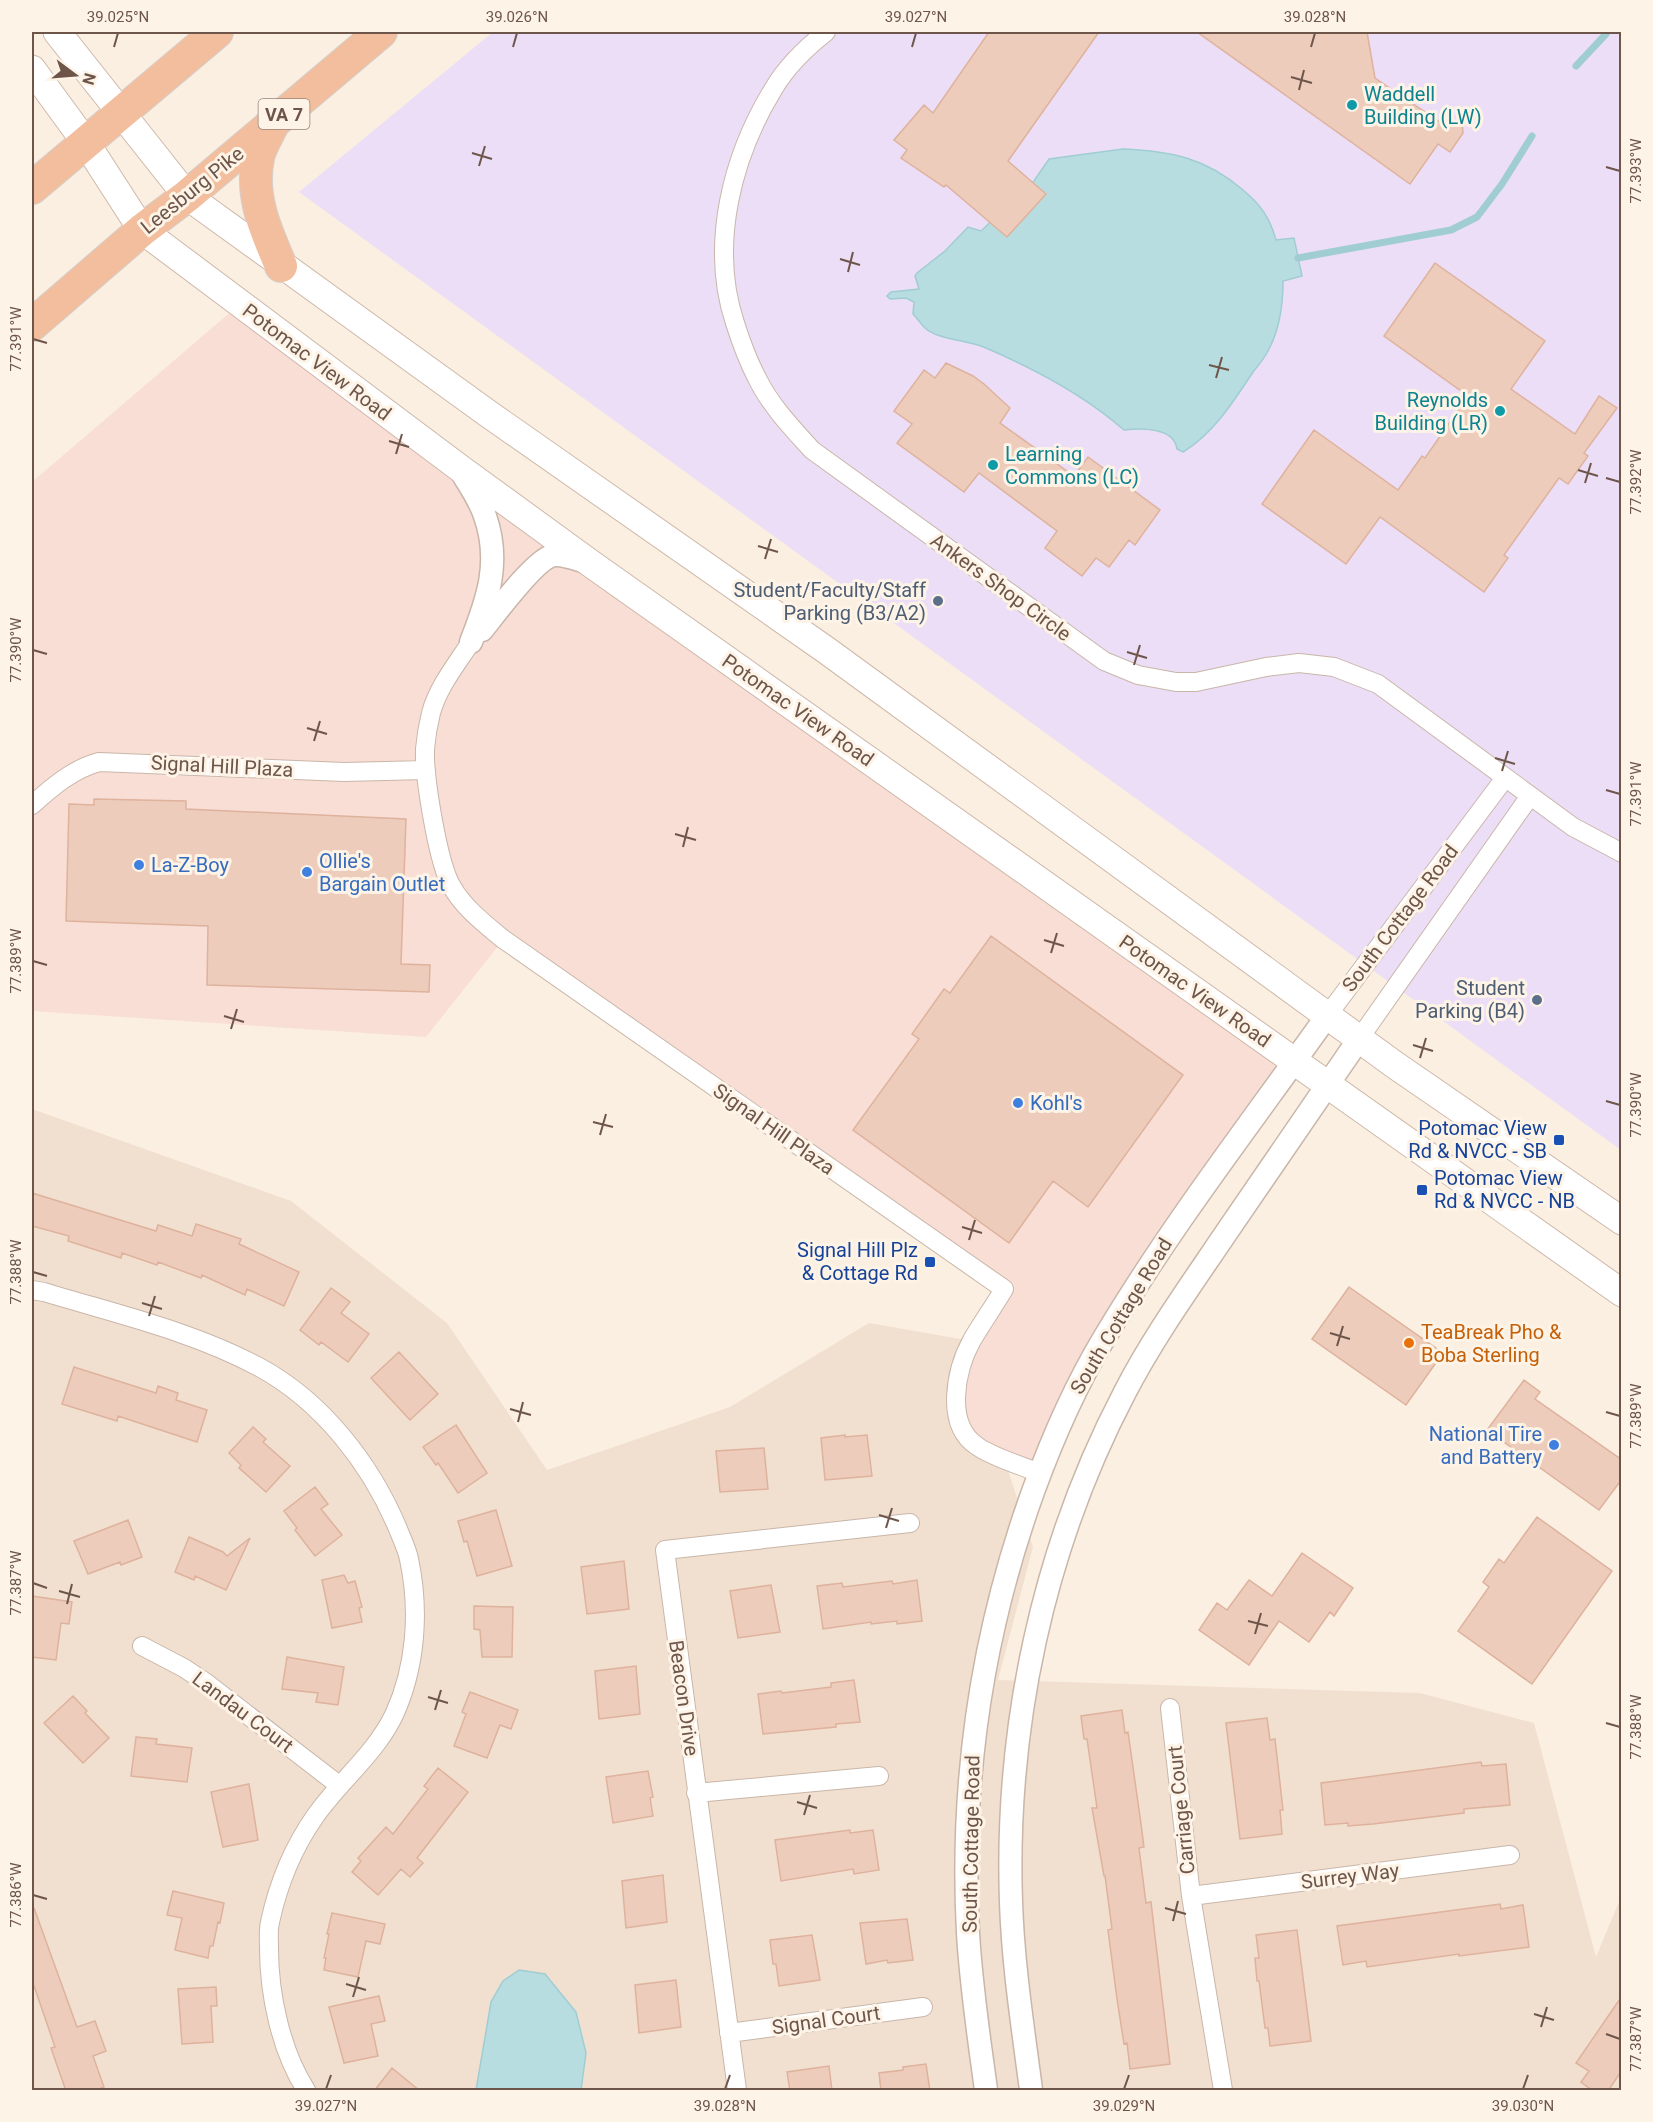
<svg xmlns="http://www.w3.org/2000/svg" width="1653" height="2122" viewBox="0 0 1653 2122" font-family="Roboto,sans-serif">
<rect width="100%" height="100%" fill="#faefe1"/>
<path fill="#f1e0d0" d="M32,1109L291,1201L447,1323L547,1470L730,1407L869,1323L972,1341L1004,1458L1033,1547L998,1680L1420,1693L1534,1723L1596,1957L1621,1897V2090H32Z"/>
<path fill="#f9ded5" d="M240,304L1294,1062L1162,1247L1040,1473L965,1435L959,1378L1004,1290L503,940L426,1037L32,1011V482Z"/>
<path fill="#ecdef6" d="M493,32H1621V1150L299,192Z"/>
<path fill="#b8dde1" stroke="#9fcdd2" stroke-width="1.5" d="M1123,149C1171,151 1206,158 1243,190C1261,205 1270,218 1276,240L1294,238L1302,276L1283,281C1283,303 1280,328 1269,349C1265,357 1259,365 1253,372C1234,401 1213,434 1183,452L1177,449C1174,427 1141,428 1124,430C1083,394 1035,369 986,348C969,340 938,340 925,328C921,324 917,318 913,314L914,302L906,298L890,299L887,296L891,292L919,289L915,276L917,273L945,251L968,227L981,231L1034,181L1049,159Z
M519,1970L545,1974L576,2012L586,2053L581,2090H476L491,2002L503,1981Z"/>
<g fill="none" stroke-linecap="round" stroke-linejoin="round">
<path stroke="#9fcdd2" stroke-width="7" d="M1576,66L1606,34
M1298,258L1451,230L1477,217L1502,184L1532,136"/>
</g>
<path fill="#edccbb" stroke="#deb29d" stroke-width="1.5" d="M989,32H1099L1008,161L1046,194L1007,237L946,185L944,187L901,158L907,150L894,140L924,105L933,113Z
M1197,32H1367L1375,78L1440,122L1462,121L1463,133L1450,152L1438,144L1410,184Z
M1435,263L1545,341L1511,389L1575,434L1599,396L1617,408L1584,453L1588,456L1568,484L1559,478L1504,555L1508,558L1484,592L1380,517L1346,564L1262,504L1314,430L1398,490L1422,456L1425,458L1468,396L1384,336Z
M946,363L973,376L984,384L1010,408L1000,423L1074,476L1088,457L1160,510L1135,545L1129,540L1109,567L1096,558L1082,576L1045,548L1057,531L979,473L964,492L897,443L912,424L894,411L924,370L935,378Z
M94,799L186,801V809L406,819L401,964L430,965L429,992L207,985L208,926L66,921L69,804L94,805Z
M991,936L1183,1075L1088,1207L1053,1181L1009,1243L853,1130L919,1039L912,1034L944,989L950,993Z
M32,1193L156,1231L158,1225L192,1236L196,1224L241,1239L239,1244L299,1272L284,1306L247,1289L245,1295L202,1275L201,1278L158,1262L157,1265L122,1253L121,1258L68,1241L69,1236L32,1226Z
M1349,1287L1443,1353L1406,1405L1312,1339Z
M331,1288L350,1302L341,1313L369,1334L348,1362L321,1342L319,1345L300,1330Z
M399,1352L438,1394L410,1420L371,1378Z
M74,1367L156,1393L158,1386L178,1393L176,1400L207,1410L197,1442L118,1416L117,1421L62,1404Z
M1524,1380L1540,1392L1535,1399L1622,1460V1479L1599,1510L1487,1430Z
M456,1425L487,1473L458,1493L438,1463L436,1465L423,1447Z
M253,1427L266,1439L263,1442L290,1466L266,1492L239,1468L241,1465L229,1453Z
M845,1435V1437L867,1435L872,1476L825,1480L821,1438Z
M764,1448L768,1489L720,1492L716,1451Z
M315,1487L328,1504L321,1509L342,1535L315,1556L295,1530L297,1528L284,1511Z
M496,1510L512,1566L477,1576L467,1541L464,1542L458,1521Z
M1537,1517L1612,1571L1532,1684L1458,1631L1489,1587L1483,1582L1499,1559L1504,1563Z
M128,1520L142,1557L121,1565L120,1562L88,1574L74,1541Z
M189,1537L223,1552L227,1556L250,1538L226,1590L195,1576L194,1580L175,1572Z
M1302,1553L1353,1588L1334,1616L1330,1612L1309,1642L1279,1621L1249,1665L1199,1630L1217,1603L1227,1610L1249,1580L1272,1596Z
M624,1561L629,1609L587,1614L581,1567Z
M344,1575L348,1583L355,1581L362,1607L359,1608L362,1622L332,1628L322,1580Z
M917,1580L922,1621L897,1624V1621L871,1624V1622L823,1629L817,1586L842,1583L843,1587L892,1581L893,1584Z
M771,1585L780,1632L738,1638L730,1591Z
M32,1596L72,1602L69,1624L61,1623L56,1660L32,1657Z
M474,1606L513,1607L512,1657H482L480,1630L474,1629Z
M287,1657L344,1667L338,1705L316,1702L318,1693L282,1689Z
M636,1666L640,1714L599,1719L595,1671Z
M854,1680L860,1722L836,1724V1727L763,1734L758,1694L781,1691L782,1693L831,1687V1683Z
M470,1692L518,1710L511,1729L500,1725L487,1758L454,1746L466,1714L462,1712Z
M73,1696L87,1711L85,1713L109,1738L83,1763L44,1723Z
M1122,1710L1125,1733L1128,1732L1141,1824L1144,1847L1139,1848L1146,1903L1151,1902L1170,2064L1130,2069L1127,2043L1124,2044L1117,1999L1108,1930L1112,1929L1105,1876H1104L1092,1808H1097L1087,1739H1084L1081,1716Z
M1267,1718L1270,1740L1275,1739L1283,1810H1280L1282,1834L1240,1839L1226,1723Z
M136,1737L157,1739L156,1744L192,1748L187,1782L131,1776Z
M1481,1762L1482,1766L1506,1764L1510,1805L1464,1809V1813L1373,1824L1348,1826V1823L1325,1825L1321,1783Z
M438,1768L468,1792L417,1858L423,1863L410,1877L401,1869L378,1895L352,1872L361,1861L358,1858L386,1827L393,1834L428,1789L424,1786Z
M648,1771L653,1797L650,1798L653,1816L613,1823L606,1777Z
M249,1784L258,1840L223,1847L211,1792Z
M850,1830V1833L873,1830L879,1870L854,1874L853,1869L781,1881L775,1840Z
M663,1875L667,1922L626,1928L622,1881Z
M173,1891L224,1903L220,1923L218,1922L213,1946H210L208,1958L175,1950L182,1918L167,1915Z
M1500,1904L1501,1909L1523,1905L1529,1947L1459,1956V1954L1367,1967L1366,1961L1343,1965L1337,1926Z
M32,1908H34L77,2027L95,2021L106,2051L93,2056L104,2087L94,2091H66L51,2048L55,2047L32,1980Z
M332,1913L385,1924L380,1944L366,1941L358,1977L324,1970L326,1958H324L329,1934H327Z
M907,1919L913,1960L888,1963L887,1960L866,1964L860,1923Z
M1297,1930L1311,2041L1270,2046L1268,2028H1265L1259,1981H1257L1255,1958H1259L1256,1935Z
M812,1935L820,1980L779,1986L776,1964H773L770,1940Z
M676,1980L681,2027L639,2033L635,1985Z
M216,1987L217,2006H211L213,2042L182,2044L178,1989Z
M379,1996L385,2021L371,2024L378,2056L344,2063L329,2007Z
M1622,1996V2070L1608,2091H1593L1581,2082L1589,2071L1576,2063Z
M926,2064L930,2091H881L879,2073L903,2070V2067Z
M829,2066L832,2091H790L787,2072Z
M392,2068L420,2091H374Z"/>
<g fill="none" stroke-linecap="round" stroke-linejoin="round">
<g stroke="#c9b6a9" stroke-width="20">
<path id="minor" d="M826,32C807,47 787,66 774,88C732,156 709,245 735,323C741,342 748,361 757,378C770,405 792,428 812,450L1104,661L1138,675L1176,682H1196L1266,667L1299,663L1334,667L1378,684L1573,827L1622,853
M471,642C456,665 438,687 431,713C428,725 426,737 425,749C424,777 438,864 452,887C464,908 485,924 503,939L1004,1289C994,1306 982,1323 972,1340C956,1369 944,1424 977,1446C992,1457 1022,1466 1040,1473
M32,805C52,787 73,769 99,762L344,772L426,770
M1327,1016L1505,778
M1359,1039L1530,796
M32,1290L44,1292C116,1314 192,1331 259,1367C322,1401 371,1464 398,1529C402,1539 407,1549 409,1559C420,1611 416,1667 394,1715C375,1754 341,1780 316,1815C294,1846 278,1885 270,1922C268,1930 269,1940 269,1948C269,1995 281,2051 306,2090
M142,1646L184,1668L205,1682L340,1786
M1170,1708L1191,1896L1223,2090
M696,1793L879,1776
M1191,1896L1510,1855
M729,2033L923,2007
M737,2090L665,1550L910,1523"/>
</g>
<g stroke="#c9b6a9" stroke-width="25">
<path id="tertiary" d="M461,471C469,485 480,500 485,516C501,562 488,599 471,642
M482,630C495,614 536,558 554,555C564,554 576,559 586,562
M986,2090C979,2038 971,1986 968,1933C960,1781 982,1632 1034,1489C1053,1437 1075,1387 1103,1340C1170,1227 1251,1123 1327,1016
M1031,2090C1023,2028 1013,1965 1011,1902C1005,1727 1043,1548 1125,1392C1154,1336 1191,1285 1226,1233C1271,1168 1315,1103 1359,1039"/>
</g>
<g stroke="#ceb8a9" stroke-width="29">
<path id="secondary" d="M57,32L187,196L490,415L826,650L1395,1065L1622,1221
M32,69L86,143L142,230L461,469L590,563L1622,1293"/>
</g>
<g stroke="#d6cfcc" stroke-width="34">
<path id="trunk" d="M273,124C268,135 260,147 258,158C250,197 266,231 281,266
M32,188L217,32
M32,325L142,230L187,196L381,32"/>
</g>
<use href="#minor" stroke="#fff" stroke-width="18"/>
<use href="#tertiary" stroke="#fff" stroke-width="22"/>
<use href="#secondary" stroke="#fff" stroke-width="27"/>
<use href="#trunk" stroke="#f2be9d" stroke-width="32"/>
</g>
<path fill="none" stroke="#6e554a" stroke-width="2" d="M114,47L118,33M513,47L517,33M912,47L916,33M1311,47L1315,33M1291,77L1312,83M1299,90L1304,70M472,153L492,159M479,166L485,146M1606,167L1620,171M840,259L860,265M848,272L853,252M33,339L47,343M1209,365L1229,370M1216,378L1222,357M389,441L409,447M396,454L402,434M1578,470L1598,476M1606,478L1620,482M1585,483L1591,463M758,546L778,552M765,559L771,539M33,650L47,654M1127,652L1147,658M1134,665L1140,645M307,728L327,734M314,741L320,721M1495,758L1515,764M1502,771L1508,751M1606,790L1620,794M675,834L696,840M683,847L688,827M1044,940L1064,946M1051,953L1057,933M33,961L47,965M224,1016L244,1022M231,1029L237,1009M1413,1045L1433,1051M1420,1058L1426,1038M1606,1101L1620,1105M593,1122L613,1127M600,1135L606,1114M962,1227L982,1233M969,1240L975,1220M33,1272L47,1276M142,1303L162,1309M149,1316L155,1296M1330,1333L1350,1339M1337,1346L1343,1326M510,1409L531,1415M1606,1412L1620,1416M518,1422L523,1402M879,1515L899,1521M886,1528L892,1508M33,1583L47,1588M59,1591L80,1597M67,1604L72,1584M1248,1621L1268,1626M1255,1634L1261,1613M428,1697L448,1703M435,1710L441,1690M1606,1723L1620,1727M797,1802L817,1808M804,1815L810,1795M33,1895L47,1899M1165,1908L1186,1914M1173,1921L1178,1901M346,1984L366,1990M353,1997L359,1977M1534,2014L1554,2020M1541,2027L1547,2007M1606,2034L1620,2039M326,2089L331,2075M725,2089L730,2075M1124,2089L1129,2075M1523,2089L1528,2075"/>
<g fill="#0f9aa8" stroke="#fdf3e6" stroke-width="2">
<circle cx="1352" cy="105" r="6"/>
<circle cx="1500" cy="411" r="6"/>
<circle cx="993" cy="465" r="6"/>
</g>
<g fill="#5c6f8a" stroke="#fdf3e6" stroke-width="2">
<circle cx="938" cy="601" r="6"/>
<circle cx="1537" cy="1000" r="6"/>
</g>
<g fill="#3f7fe0" stroke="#fdf3e6" stroke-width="2">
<circle cx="139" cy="865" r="6"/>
<circle cx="307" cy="872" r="6"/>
<circle cx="1018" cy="1103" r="6"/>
<circle cx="1554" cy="1445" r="6"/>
</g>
<g fill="#1a4fb4" stroke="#fdf3e6" stroke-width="2">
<rect x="1553" y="1134" width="12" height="12" rx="3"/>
<rect x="1416" y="1184" width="12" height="12" rx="3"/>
<rect x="924" y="1256" width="12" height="12" rx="3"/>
</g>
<circle fill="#e8710a" stroke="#fdf3e6" stroke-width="2" cx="1409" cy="1343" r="6"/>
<g text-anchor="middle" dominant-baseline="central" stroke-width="6" stroke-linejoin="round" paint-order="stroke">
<rect fill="#fdf3e6" stroke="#998479" stroke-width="1.5" x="258.5" y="99" width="51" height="30" rx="4.5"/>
<g font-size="18" font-weight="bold" fill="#6e554a">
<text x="284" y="114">VA 7</text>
</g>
<g font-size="20" fill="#0d838f" stroke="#fdf3e6" text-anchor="start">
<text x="1364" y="94">Waddell<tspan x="1364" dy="23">Building (LW)</tspan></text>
<text x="1488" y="400" text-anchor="end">Reynolds<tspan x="1488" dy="23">Building (LR)</tspan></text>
<text x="1005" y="454">Learning<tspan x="1005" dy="23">Commons (LC)</tspan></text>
</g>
<g font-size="20" fill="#6e554a" stroke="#fdf3e6">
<text transform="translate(192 190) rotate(-39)">Leesburg Pike</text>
<text transform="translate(317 362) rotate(37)">Potomac View Road</text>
<text transform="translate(1001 587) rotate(36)">Ankers Shop Circle</text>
<text transform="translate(798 710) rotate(35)">Potomac View Road</text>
<text transform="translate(222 766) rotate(3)">Signal Hill Plaza</text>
<text transform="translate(1400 918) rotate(-53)">South Cottage Road</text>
<text transform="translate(1195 991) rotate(35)">Potomac View Road</text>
<text transform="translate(774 1129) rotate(35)">Signal Hill Plaza</text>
<text transform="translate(1121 1316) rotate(-59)">South Cottage Road</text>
<text transform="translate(684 1698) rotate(82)">Beacon Drive</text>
<text transform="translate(243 1712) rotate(37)">Landau Court</text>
<text transform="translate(1181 1810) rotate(-96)">Carriage Court</text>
<text transform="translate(971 1844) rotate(-89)">South Cottage Road</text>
<text transform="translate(1350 1876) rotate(-7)">Surrey Way</text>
<text transform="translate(826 2020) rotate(-8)">Signal Court</text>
</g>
<g font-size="20" fill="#4e5e75" stroke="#fdf3e6" text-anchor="end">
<text x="926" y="590">Student/Faculty/Staff<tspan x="926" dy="23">Parking (B3/A2)</tspan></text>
<text x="1525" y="988">Student<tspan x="1525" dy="23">Parking (B4)</tspan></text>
</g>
<g font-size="20" fill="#366cbe" stroke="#fdf3e6" text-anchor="start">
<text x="319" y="861">Ollie's<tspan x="319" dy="23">Bargain Outlet</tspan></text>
<text x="151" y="865">La-Z-Boy</text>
<text x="1030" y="1103">Kohl's</text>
<text x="1542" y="1434" text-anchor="end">National Tire<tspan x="1542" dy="23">and Battery</tspan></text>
</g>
<g font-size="20" fill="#164399" stroke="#fdf3e6" text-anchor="end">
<text x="1547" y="1128">Potomac View<tspan x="1547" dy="23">Rd &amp; NVCC - SB</tspan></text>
<text x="1434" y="1178" text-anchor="start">Potomac View<tspan x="1434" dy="23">Rd &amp; NVCC - NB</tspan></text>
<text x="918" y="1250">Signal Hill Plz<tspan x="918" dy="23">&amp; Cottage Rd</tspan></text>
</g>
<g font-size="20" fill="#c56008" stroke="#fdf3e6" text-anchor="start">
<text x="1421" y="1332">TeaBreak Pho &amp;<tspan x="1421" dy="23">Boba Sterling</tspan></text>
</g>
</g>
<rect width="1653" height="2122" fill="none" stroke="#fdf3e6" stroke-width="66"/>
<g transform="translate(75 75) rotate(106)" stroke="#fdf3e6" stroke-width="4.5" paint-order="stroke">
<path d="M0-4.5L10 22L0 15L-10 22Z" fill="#6e554a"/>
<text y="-9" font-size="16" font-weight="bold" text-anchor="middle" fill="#6e554a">N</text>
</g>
<rect x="33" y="33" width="1587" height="2056" fill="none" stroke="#6e554a" stroke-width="2"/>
<g font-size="15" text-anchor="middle" fill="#6e554a">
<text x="118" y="22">39.025°N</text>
<text x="517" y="22">39.026°N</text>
<text x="916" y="22">39.027°N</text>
<text x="1315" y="22">39.028°N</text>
<text transform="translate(1636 171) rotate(-90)" y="5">77.393°W</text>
<text transform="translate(16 339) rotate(-90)" y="5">77.391°W</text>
<text transform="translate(1636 482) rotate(-90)" y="5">77.392°W</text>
<text transform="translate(16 650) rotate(-90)" y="5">77.390°W</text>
<text transform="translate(1636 794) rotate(-90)" y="5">77.391°W</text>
<text transform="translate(16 961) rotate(-90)" y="5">77.389°W</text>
<text transform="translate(1636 1105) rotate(-90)" y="5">77.390°W</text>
<text transform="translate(16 1272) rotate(-90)" y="5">77.388°W</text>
<text transform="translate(1636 1416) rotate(-90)" y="5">77.389°W</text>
<text transform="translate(16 1583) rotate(-90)" y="5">77.387°W</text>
<text transform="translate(1636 1727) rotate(-90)" y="5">77.388°W</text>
<text transform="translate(16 1895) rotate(-90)" y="5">77.386°W</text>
<text transform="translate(1636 2039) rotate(-90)" y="5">77.387°W</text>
<text x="326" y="2111">39.027°N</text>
<text x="725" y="2111">39.028°N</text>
<text x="1124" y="2111">39.029°N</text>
<text x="1523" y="2111">39.030°N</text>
</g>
</svg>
